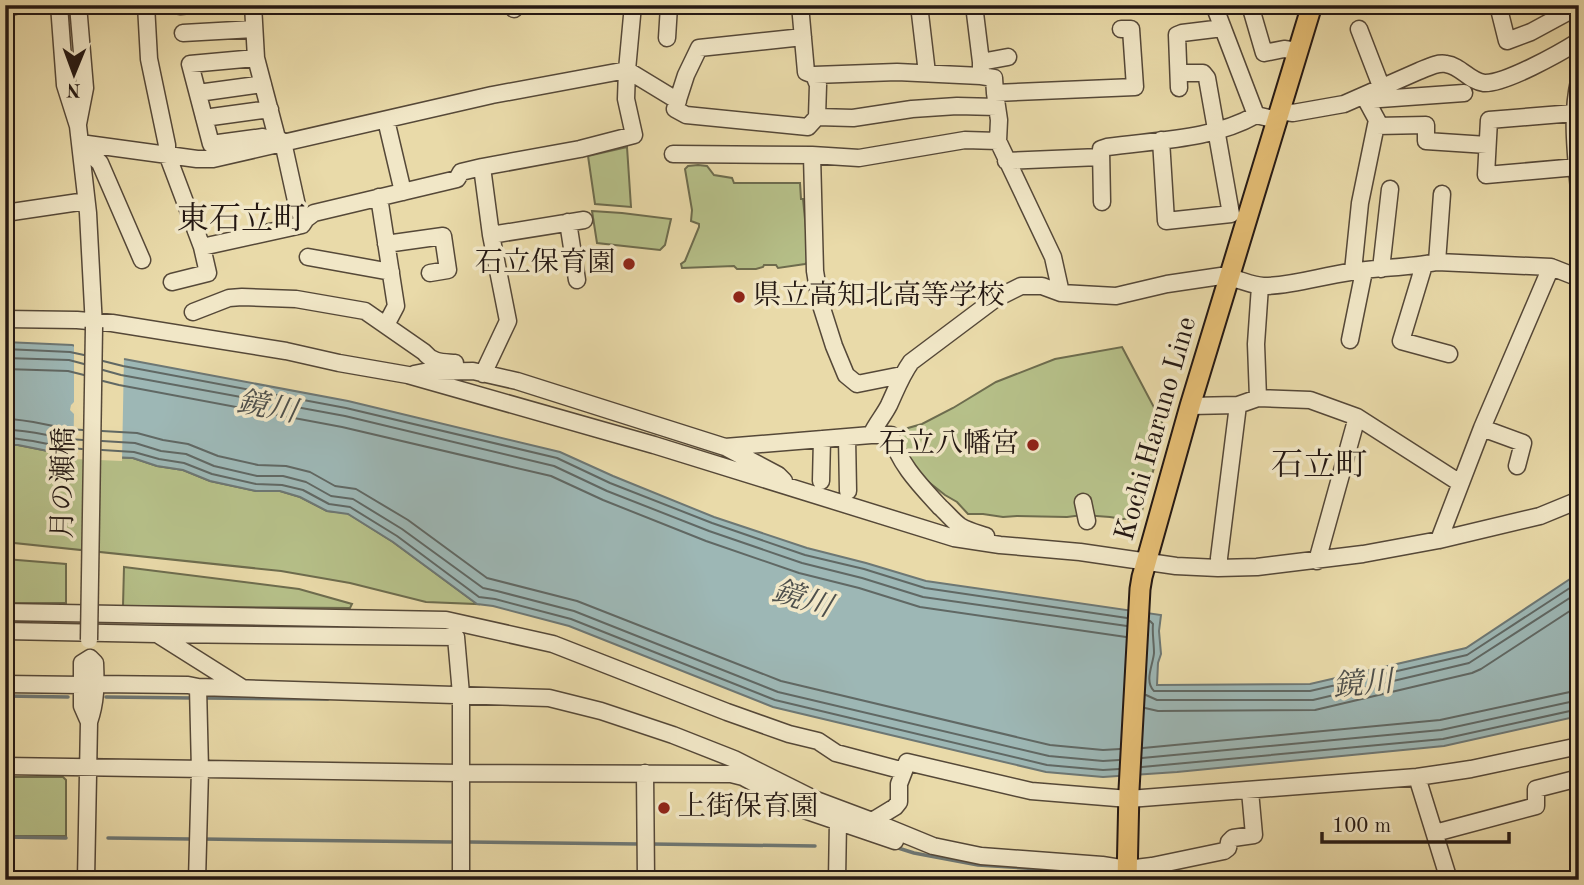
<svg xmlns="http://www.w3.org/2000/svg" width="1584" height="885" viewBox="0 0 1584 885" font-family="'Old Standard TT','Noto Serif JP',serif">
<rect width="100%" height="100%" fill="#e9daa9"/>
<filter id="stains"><feTurbulence type="fractalNoise" baseFrequency=".00286" numOctaves="4"/><feColorMatrix values="0 0 0 0 .2 0 0 0 0 .09 0 0 0 0 .02 0 0 0 .5 -.17"/></filter>
<radialGradient id="worn" r=".72"><stop offset=".6" stop-color="#630" stop-opacity="0"/><stop offset="1" stop-color="#630" stop-opacity=".3"/></radialGradient>
<path fill="#b6c089" stroke="#6d6c4e" stroke-width="2" d="M627,147L631,207L595,204L588,156Z
M698,165L707,166L714,175L732,178L734,183H800L801,199H803L809,261L805,264L778,268L776,265H764L763,267L756,269H737L734,266L682,268L681,264L685,261L699,227V224L691,221L692,210L685,169L688,166Z
M592,211L622,213L671,219L665,245L660,250L597,243Z
M1122,347L1165,428L1140,518L1123,519L1110,517L1083,515L1067,517L1017,516L1003,517L983,514H968L957,502L945,495L911,468L898,441L902,433L908,428L922,424L953,408L996,382L1055,359Z
M5,445H18L68,455L133,458L157,466L183,470L210,481L256,491H280L300,497L327,511L347,513L393,542L477,604L426,602L350,583L281,571L5,542Z
M5,559L66,564V603H5Z
M124,567L299,589L352,604L350,608L123,606Z
M5,777H63L66,780V836H5Z"/>
<path fill="#9db7b5" stroke="#6d7774" stroke-width="2" d="M5,342L72,345L124,359L348,401L560,452L613,476L714,517L807,548L866,563L926,581L1161,615L1159,631L1161,654L1158,663L1157,685L1310,684L1466,648L1579,573V716L1444,746L1177,772L1103,777L1046,772L773,707L569,626L493,606L477,604L393,542L348,514L327,511L300,497L280,491H256L210,481L183,470L157,466L133,458L68,455L18,445H5Z"/>
<path fill="#e9daa9" d="M74,342L124,356L122,461L73,459L74,414L70,410L71,405L74,402Z"/>
<g fill="none" stroke-linecap="round" stroke-linejoin="round">
<path stroke="#606864" stroke-width="2" d="M5,349L70,352L84,355
M5,358L69,360L84,364
M103,361L123,366L346,408L557,458L610,483L712,523L805,555L864,569L925,588L1127,618
M5,369L68,371L84,375
M103,370L121,375L345,416L554,466L607,491L709,531L802,563L862,578L923,597L1127,626
M103,381L119,385L342,427L551,476L603,500L706,541L799,573L859,588L920,607L1126,637
M5,419C32,419 56,429 83,430
M5,430C31,429 56,439 83,440
M102,431L137,433L163,440L188,444L218,456L258,465L286,466L310,472L335,486L356,489L408,520L487,578L577,601L781,681L1050,745L1103,750L1120,749
M5,438C31,438 56,448 82,449
M102,441L135,443L161,451L186,454L214,466L257,476H283L306,482L331,496L353,499L402,529L483,588L497,591L574,611L778,692L1049,756L1103,761L1119,760
M102,450L134,452L159,459L184,463L212,474L256,484L282,485L303,490L329,504L350,507L397,536L479,597L495,599L571,619L775,700L1047,765L1103,770L1119,769
M1150,621L1153,624C1152,633 1154,643 1154,653C1153,665 1144,681 1154,691H1310L1467,655L1579,582
M1146,695L1157,700H1313L1469,663L1579,592
M1145,708L1158,711L1315,710L1472,673L1481,669L1579,605
M1143,748L1440,720L1579,690
M1142,758L1441,730L1579,700
M1142,767L1443,739L1579,709"/>
<path stroke="#6d7774" stroke-width="3.5" d="M5,696L68,697
M106,697L193,698
M203,698L328,699
M5,837L66,838
M108,838L190,839
M202,839L451,842
M469,842L639,844
M651,844L815,846
M895,847L914,853L978,865L1088,872"/>
<g stroke="#554838" stroke-width="19">
<path id="minor" d="M59,5L65,85L78,126L88,213L94,327
M78,5L85,88L78,124
M146,5L149,59L167,145V154L202,247L302,225L306,219
M253,5L256,58L277,138L283,142L298,210L306,219L314,213L457,179L461,172L482,167L491,235L508,321L483,374
M660,5L669,6L667,38
M800,5L806,72L814,75L897,72L981,76
M919,5L927,73
M974,5L981,62V76L994,78L995,93
M1214,5L1256,115
M1250,5L1264,53L1284,49L1298,51
M1498,5L1507,41L1531,32L1579,6
M180,6L191,5
M5,8L20,5
M514,9V5
M1359,29L1381,86
M183,33L254,29
M803,37L699,48L686,75L675,109L686,115L808,127L817,117L853,118L912,109L957,106L997,107
M256,58L190,64L211,144L263,137
M981,62L1008,57
M814,75L818,85L817,117
M1579,81C1571,116 1576,154 1579,190
M1179,88L1177,35L1182,33L1223,28
M198,93L263,84
M1366,100L1464,93
M1279,111L1293,113L1344,104L1419,71C1427,68 1437,62 1446,64C1461,66 1469,81 1484,83C1505,84 1560,53 1579,41
M1574,113L1489,120L1486,175L1577,167
M204,118L270,109
M386,120L403,192
M1376,126L1426,125V141L1487,145
M1161,140L1166,221L1231,214L1207,78L1203,73H1179
M80,143L197,159H213L492,95L627,70L678,101
M80,143L100,163L142,260
M673,154L812,155
M1006,161L1100,157
M482,167L580,149L634,135L626,99L627,70L633,5
M379,197L396,306L386,325
M1102,202L1101,149L1107,147C1156,140 1212,140 1256,115L1277,120
M5,213L86,201
M568,222L577,280
M491,235L584,220
M386,244L443,236L448,270L430,273
M308,257L391,272
M1437,262L1442,194
M1424,265L1401,341L1449,354
M1381,269L1390,189
M1353,271L1360,203L1377,120L1364,96
M172,282L208,273L202,247
M1061,293L1053,257L998,141L999,120L995,93L1135,87L1131,29H1121
M193,312L229,298L242,297L296,299L365,311L424,352C433,363 442,362 455,363
M5,319L77,320L112,323L286,351L339,363L408,375L654,445L954,538L1000,545L1080,552L1176,566L1218,568L1257,567L1363,554L1439,540L1540,516L1579,500
M1350,340L1364,271
M414,374L424,372L473,371L517,381L725,447L871,435H891C899,464 920,485 940,507C947,513 953,521 960,526C968,531 977,533 986,536
M902,375L857,384L846,375L834,346L820,302L815,271L812,155L859,158L965,140L998,141
M1258,398L1256,344L1260,286
M1190,406L1238,405L1258,398L1310,400L1357,417L1460,483
M1482,428L1523,443L1517,466
M871,435C876,424 884,415 889,405C896,390 901,376 911,362L995,299L1021,286H1042L1061,293L1116,296L1167,284L1221,276C1236,277 1251,286 1264,286C1292,286 1321,276 1350,272C1379,267 1408,268 1437,262L1551,267L1579,278
M847,437L848,491
M725,447L778,475L784,481
M821,481L822,439
M1083,502L1087,521
M1439,540L1482,428L1551,267
M1219,558L1238,405
M1317,561L1357,417
M5,612L446,620L553,644L727,712L789,734L818,741L836,753L904,771L907,762L1031,791L1129,799L1417,777L1471,769L1579,746
M5,631L157,634L456,637L461,694V880
M157,634L241,687
M5,684L82,685
M95,684L188,685L198,687L549,698L601,711L673,735L734,759L816,800L872,821L933,846L981,856L1102,865L1127,869L1152,866L1224,851L1228,848L1229,842L1233,838L1254,835L1250,791
M5,766L460,773L731,774L743,777L807,811L895,841
M645,773L646,880
M1417,777L1449,880
M872,821L895,807L899,802V784L904,771
M1435,833L1536,806V789L1579,778
M86,880L89,722C96,702 96,684 95,663L90,658L82,663V706L89,722
M197,880L200,770L198,687
M837,880L838,821"/>
</g>
<g stroke="#241813" stroke-width="23">
<path id="major" d="M1127,880L1129,790L1140,589L1142,577L1190,406L1312,5"/>
</g>
<use href="#minor" stroke="#f1e7c7" stroke-width="16"/>
<use href="#major" stroke="#e4bd74" stroke-width="19"/>
<g stroke="#554838" stroke-width="19" stroke-linecap="butt">
<path id="minor-bridge" d="M89,640L94,327"/>
</g>
<use href="#minor-bridge" stroke="#f1e7c7" stroke-width="16"/>
</g>
<g fill="#8f2418" stroke="#f1e7c7" stroke-width="2.5">
<circle cx="629" cy="264" r="7"/>
<circle cx="739" cy="297" r="7"/>
<circle cx="1033" cy="445" r="7"/>
<circle cx="664" cy="808" r="7"/>
</g>
<g text-anchor="middle" dominant-baseline="central" stroke-width="7" stroke-linejoin="round" paint-order="stroke">
<g font-size="28" fill="#241813" stroke="#f1e7c7" text-anchor="end">
<text x="615" y="264">石立保育園</text>
<text x="753" y="297" text-anchor="start">県立高知北高等学校</text>
<text x="1019" y="445">石立八幡宮</text>
<text x="678" y="808" text-anchor="start">上街保育園</text>
</g>
<g font-size="28" fill="#241813" stroke="#f1e7c7">
<text transform="translate(1157 429) rotate(-74)">Kochi Haruno Line</text>
<text transform="translate(65 483) rotate(-89)">月の瀬橋</text>
</g>
<g font-size="30" font-style="italic" fill="#4e504c" stroke="#f1e7c7">
<text transform="translate(267 408) rotate(11)">鏡川</text>
<text transform="translate(802 600) rotate(17)">鏡川</text>
<text transform="translate(1363 685) rotate(-5)">鏡川</text>
</g>
<g font-size="32" fill="#241813" stroke="#f1e7c7">
<text x="241" y="221">東石立町</text>
<text x="1319" y="467">石立町</text>
</g>
</g>
<rect width="1584" height="885" fill="none" stroke="#e9daa9" stroke-width="28"/>
<rect x="7" y="7" width="1570" height="871" fill="none" stroke="#241813" stroke-width="3.5"/>
<rect x="14" y="14" width="1556" height="857" fill="none" stroke="#241813" stroke-width="2"/>
<g transform="translate(74 74) rotate(181)" stroke="#f1e7c7" stroke-width="5" paint-order="stroke">
<path d="M0-5L12 26L0 18L-12 26Z" fill="#241813"/>
<text y="-10" font-size="19" font-weight="bold" text-anchor="middle" fill="#241813">N</text>
</g>
<path d="M1322 832v10h187v-10" fill="none" stroke="#241813" stroke-width="3.5"/>
<text x="1332" y="832" font-size="21" fill="#241813" stroke="#f1e7c7" stroke-width="5" paint-order="stroke">100 m</text>
<rect width="100%" height="100%" filter="url(#stains)"/>
<rect width="100%" height="100%" fill="url(#worn)"/>
</svg>
